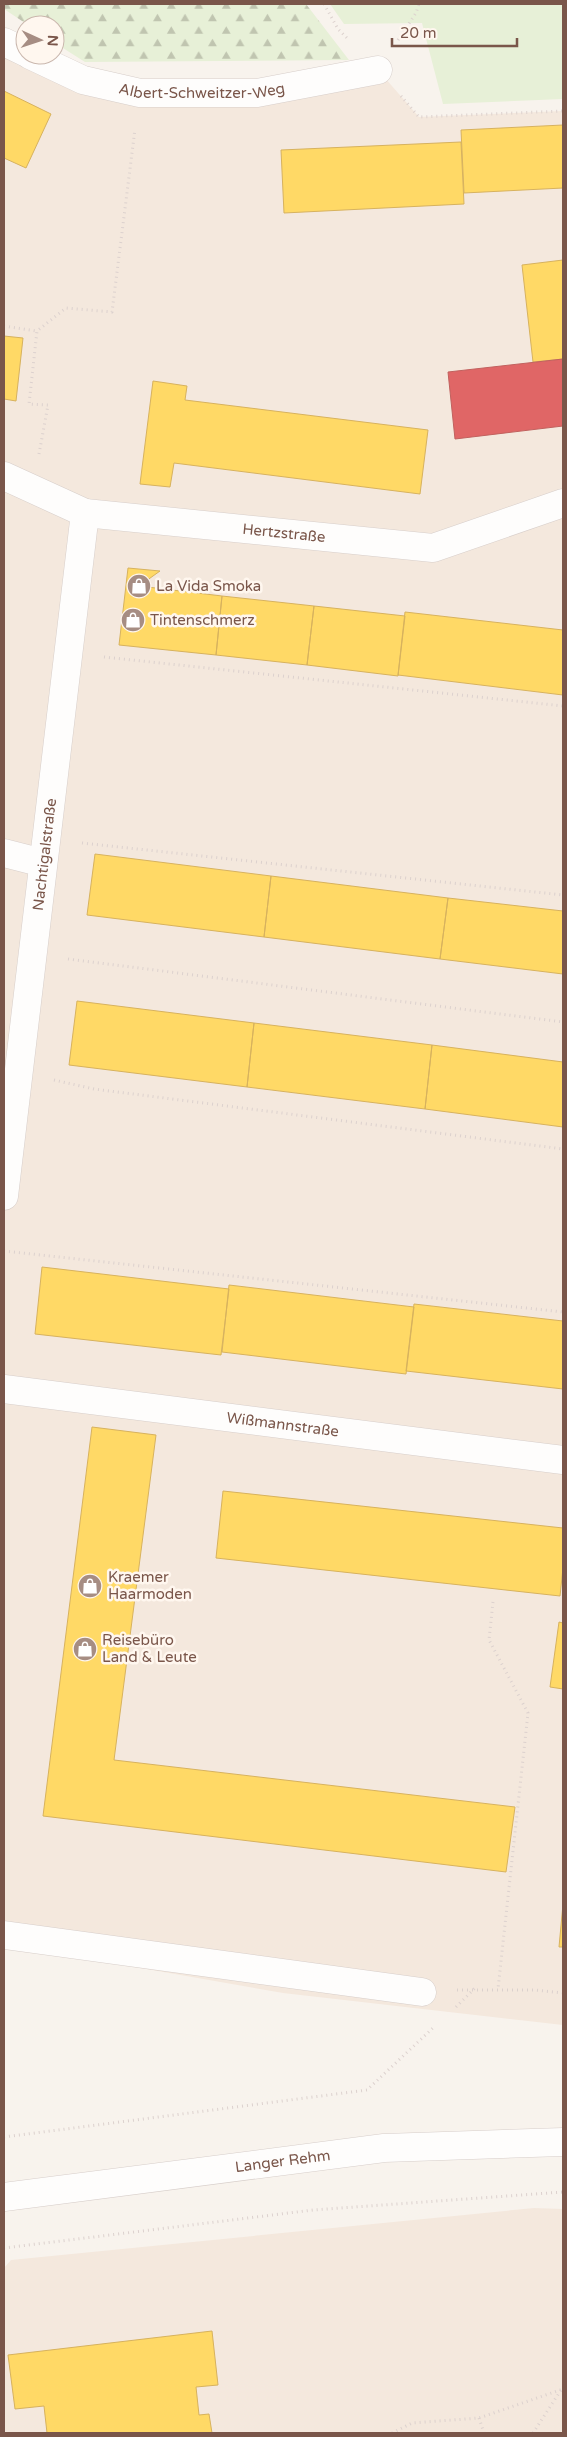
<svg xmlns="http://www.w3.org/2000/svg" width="567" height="2437" viewBox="0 0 567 2437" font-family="'Varela Round',sans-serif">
<defs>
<pattern id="forest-firs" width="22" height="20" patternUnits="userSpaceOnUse" patternTransform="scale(1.25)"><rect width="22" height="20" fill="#e7f0d7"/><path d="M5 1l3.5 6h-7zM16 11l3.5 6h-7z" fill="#c0c5b0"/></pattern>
</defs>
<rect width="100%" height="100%" fill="#f8f3ed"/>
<path fill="#f4e8dd" d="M4,29L140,93L378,70L419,117L563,111V2025L283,1993L4,1944Z
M534,2208L563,2209V2433H4V2268L11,2260Z"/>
<path fill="url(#forest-firs)" d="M4,4H306L349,60L85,62L55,43V25H28L4,9Z"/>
<path fill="#e7f0d7" d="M330,4H563V99L443,104L422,23L344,24Z"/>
<path fill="#ffd966" stroke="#d7b25e" d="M4,91L51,114L26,168L4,158Z
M563,125V188L464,193L461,130Z
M461,142L464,204L284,213L281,150Z
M563,260V359L533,362L522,265Z
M4,336L23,338L16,401L4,399Z
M153,381L187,386L185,400L428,430L420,494L174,463L170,487L140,484Z
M128,568L160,571L139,586L222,596L216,655L119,645Z
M222,596L314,606L307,665L216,655Z
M314,606L405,616L398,676L307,665Z
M405,612L563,630V695L398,675Z
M95,854L271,876L264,937L87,915Z
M271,876L448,898L440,959L264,937Z
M448,898L563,911V974L440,959Z
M77,1001L254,1023L247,1087L69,1065Z
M254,1023L432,1045L425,1109L247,1087Z
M432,1045L563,1062V1127L425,1109Z
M42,1267L229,1289L221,1355L35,1334Z
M229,1285L414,1307L406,1374L222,1352Z
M414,1304L563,1321V1389L406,1371Z
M92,1427L156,1435L114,1760L515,1807L506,1872L43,1816Z
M223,1491L563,1528V1568L560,1596L216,1558Z
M559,1622L563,1623V1689L550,1687Z
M563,1904V1947H559Z
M212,2331L218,2385L196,2387L199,2415L209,2414L212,2433H47L44,2406L15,2409L8,2355Z"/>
<path fill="#e06666" stroke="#c1615e" d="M563,359V426L455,439L448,372Z"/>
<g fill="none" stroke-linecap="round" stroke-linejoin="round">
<g stroke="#d7ceca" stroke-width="29">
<g id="minor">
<path d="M4,42L25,52"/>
<path id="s1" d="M30,55L83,80L140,93H257L378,70"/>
<path id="s2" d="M4,476L85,513L433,548L563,503"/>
<path d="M4,853L43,863"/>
<path id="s3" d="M4,1196L85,513"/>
<path id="s4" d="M4,1389L563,1460"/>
<path d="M4,1935L422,1992"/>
</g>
</g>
<g stroke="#d7ceca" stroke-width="29">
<g id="tertiary">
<path id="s5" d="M4,2197L384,2148L563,2142"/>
</g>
</g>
<path stroke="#dcd1ce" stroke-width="3" stroke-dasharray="1 4" stroke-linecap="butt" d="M324,4L338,29L347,38
M398,40L416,13L419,4
M401,96L419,117L563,111
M4,326L37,331
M39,454L48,405L29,404L37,331L66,308L112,312L135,129
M104,657L563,706
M82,843L563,895
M68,959L563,1022
M54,1080L94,1089L563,1149
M4,1251L563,1312
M493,1602L489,1640L528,1713L498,1989
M457,1990H535L563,1993
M456,2007L475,1988
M4,2137L367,2090L435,2026
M4,2248L313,2210L563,2192
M479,2418L484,2433
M392,2433L412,2423L479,2418L563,2389
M533,2433L561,2390"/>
<use href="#minor" stroke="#fefdfc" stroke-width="28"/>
<use href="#tertiary" stroke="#fefdfc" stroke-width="28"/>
</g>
<defs>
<g id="shop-disc" transform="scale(1.25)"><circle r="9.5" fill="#a68d83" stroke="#fff7ef"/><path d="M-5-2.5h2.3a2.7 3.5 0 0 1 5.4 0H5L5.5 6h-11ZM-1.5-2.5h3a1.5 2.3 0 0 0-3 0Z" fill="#fff"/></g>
</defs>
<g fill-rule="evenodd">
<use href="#shop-disc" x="139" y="586"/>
<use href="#shop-disc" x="133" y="620"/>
<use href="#shop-disc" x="90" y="1586"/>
<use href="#shop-disc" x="85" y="1649"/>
</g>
<g text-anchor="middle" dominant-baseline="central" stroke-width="5" stroke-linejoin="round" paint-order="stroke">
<g font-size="15" fill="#7a564a" stroke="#fff7ef">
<text stroke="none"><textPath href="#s1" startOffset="179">Albert-Schweitzer-Weg</textPath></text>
<text stroke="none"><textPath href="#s2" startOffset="289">Hertzstraße</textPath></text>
<text stroke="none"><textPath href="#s3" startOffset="344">Nachtigalstraße</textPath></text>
<text stroke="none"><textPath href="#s4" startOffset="281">Wißmannstraße</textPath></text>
<text stroke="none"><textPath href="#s5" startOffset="281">Langer Rehm</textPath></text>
</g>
<g font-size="15" fill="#7a564a" stroke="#fff7ef" text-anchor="start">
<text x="156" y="586">La Vida Smoka</text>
<text x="150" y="620">Tintenschmerz</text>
<text x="108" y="1577">Kraemer<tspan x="108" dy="17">Haarmoden</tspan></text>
<text x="102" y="1640">Reisebüro<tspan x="102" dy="17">Land &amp; Leute</tspan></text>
</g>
</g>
<rect width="567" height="2437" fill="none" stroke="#7a564a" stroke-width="10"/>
<g transform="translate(40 40) rotate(93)"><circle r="24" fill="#fff7ef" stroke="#cab7ad"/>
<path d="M0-4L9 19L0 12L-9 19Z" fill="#a68d83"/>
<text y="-8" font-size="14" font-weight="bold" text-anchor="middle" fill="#7a564a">N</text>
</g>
<path d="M392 38v8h125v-8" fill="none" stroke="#7a564a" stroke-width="2.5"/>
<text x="400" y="38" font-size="15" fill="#7a564a" stroke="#fff7ef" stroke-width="4" paint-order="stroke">20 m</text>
</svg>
